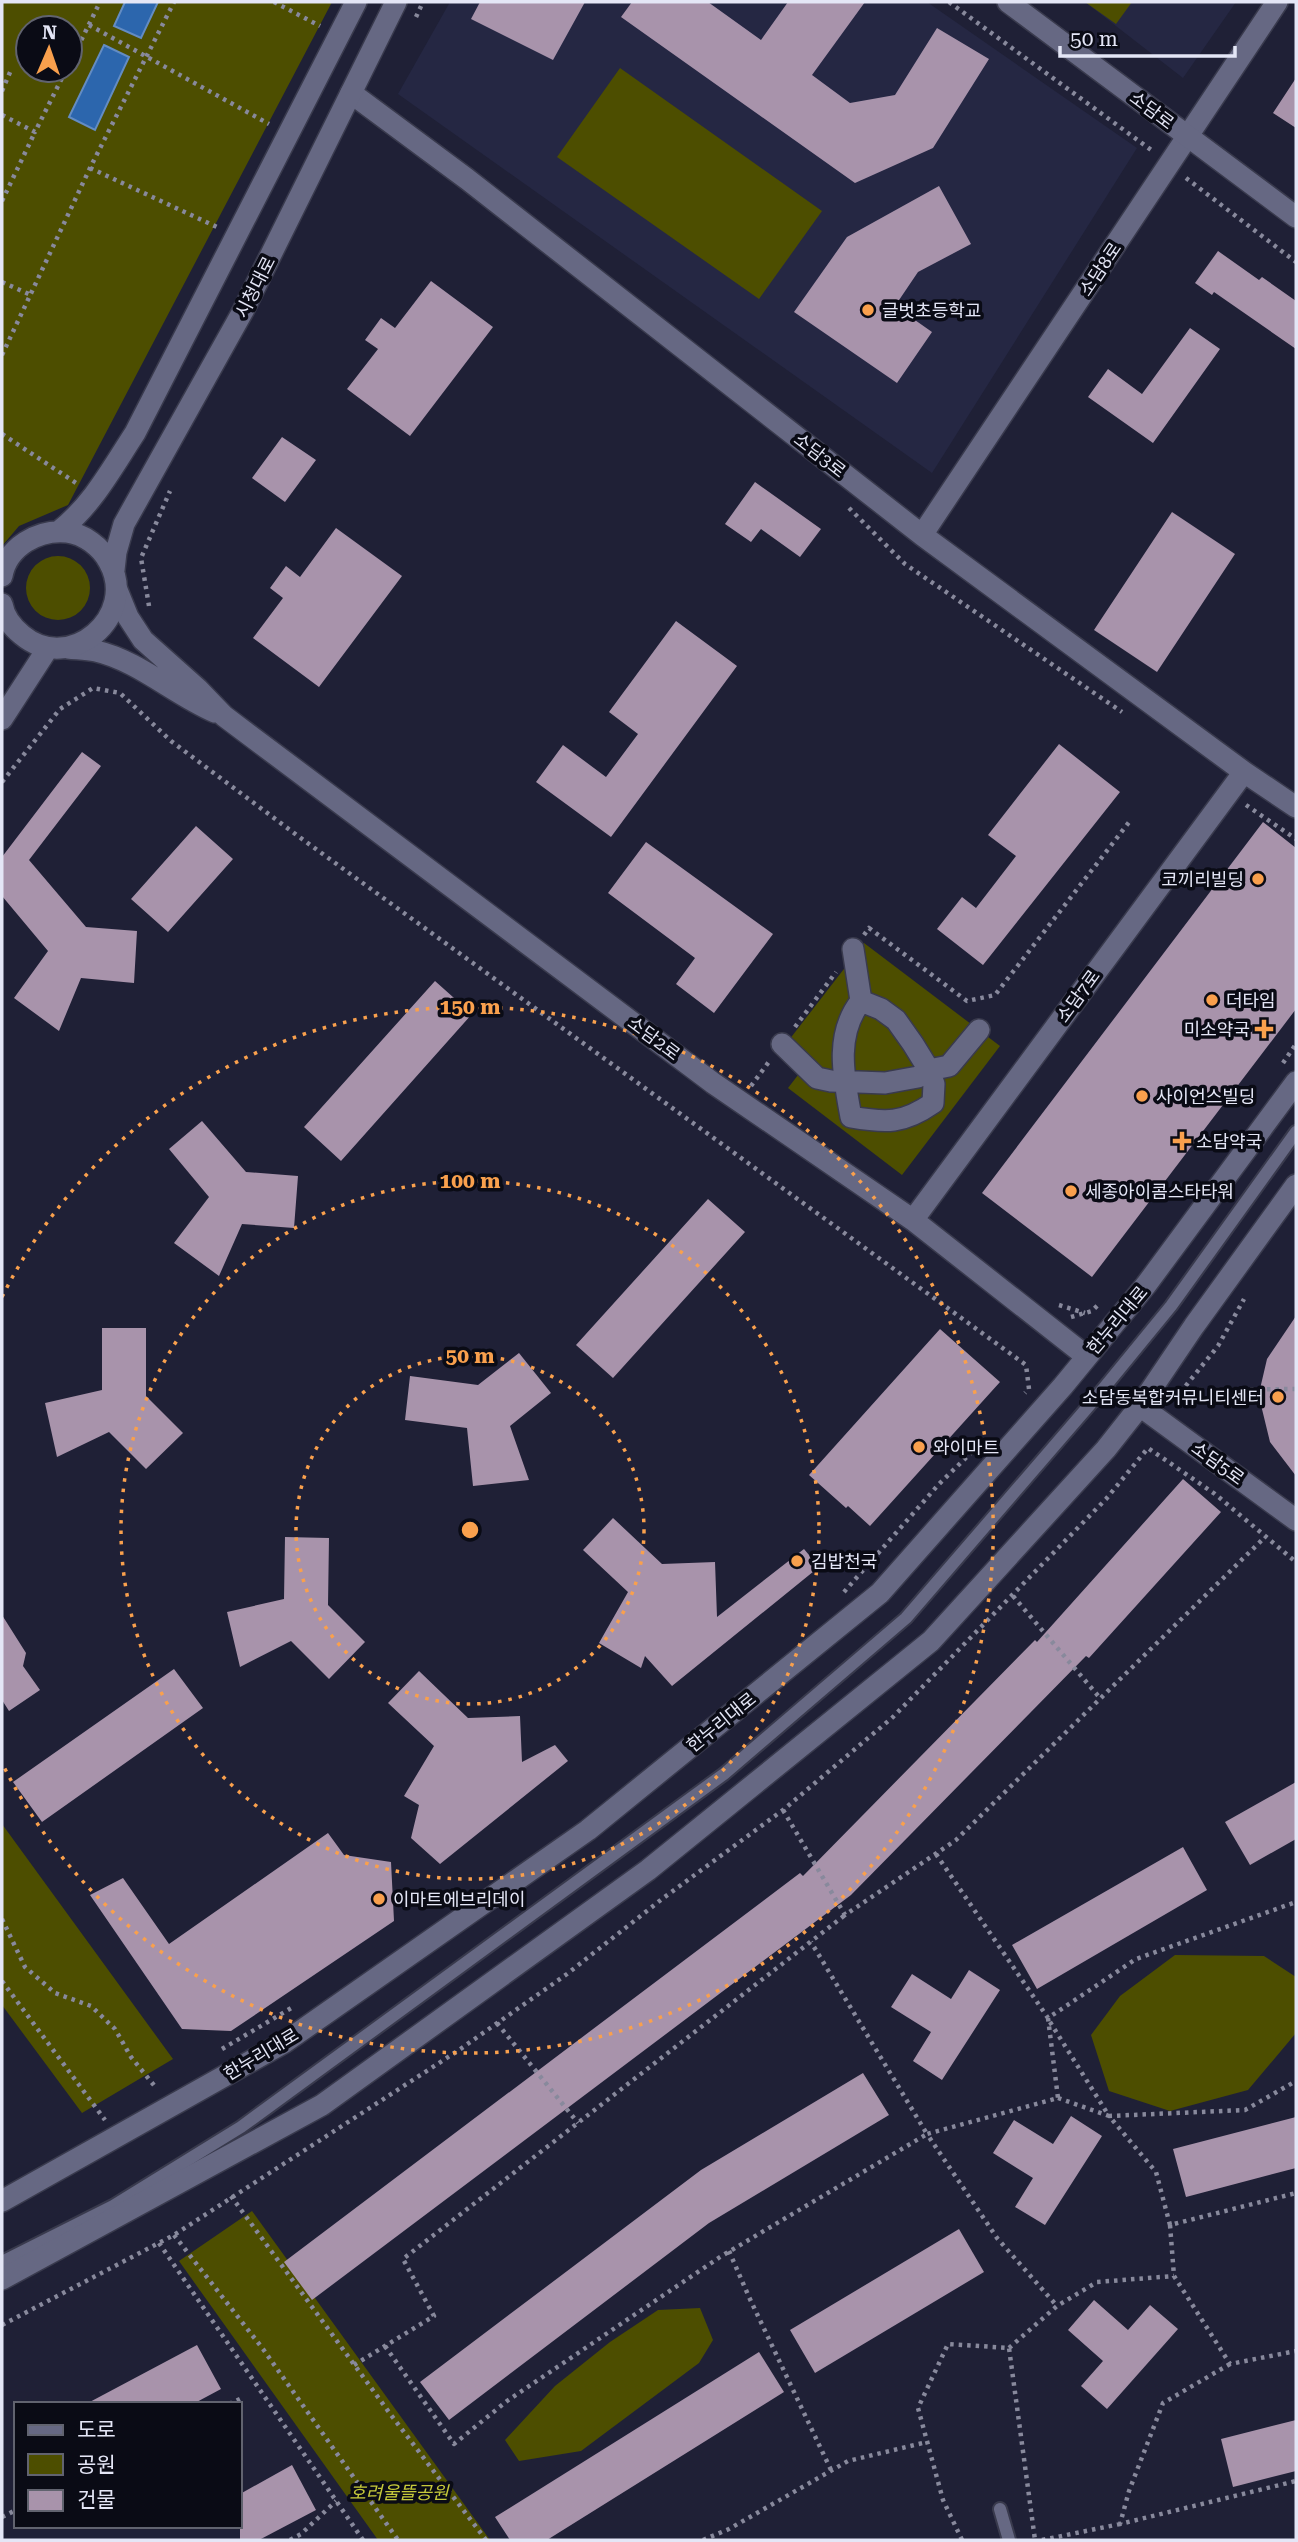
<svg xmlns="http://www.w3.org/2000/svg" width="1298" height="2542" viewBox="0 0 1298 2542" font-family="'Roboto Serif','Noto Sans KR',serif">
<rect width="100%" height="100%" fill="#1f2036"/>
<path fill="#252743" d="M450,2H927L1137,148L932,473L398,94Z
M1085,2H1236L1183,78Z"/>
<path fill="#4d4e00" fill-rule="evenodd" d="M2,2H332L68,505L19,526L2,546ZM28,28H70V70H28Z
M1085,2H1132L1116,24Z
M620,68L822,211L759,299L557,157Z
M26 588a32 32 0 1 1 64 0a32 32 0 1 1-64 0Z
M864,943L1000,1046L902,1175L788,1088L812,1057L789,1040Z
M2,1824L173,2059L82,2113L2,2005Z
M1175,1955L1264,1956L1296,1977V2033L1248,2090L1170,2111L1109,2091L1091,2035L1120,1996Z
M252,2211L490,2540H378L179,2261Z
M700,2308L713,2340L699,2363L581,2451L519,2461L505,2440L555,2386L610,2342L658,2310Z"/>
<path fill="#2c66ad" stroke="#638cc3" stroke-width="2" d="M125,2H158L141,38L114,26Z
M104,45L129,57L95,130L69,117Z"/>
<path fill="#a893ab" d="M480,2H585L553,60L471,19Z
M632,2H708L761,40L788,2H865L812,75L850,103L895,95L937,28L989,59L933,148L855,183L621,17Z
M1296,78V128L1273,113Z
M939,186L971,244L918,272L895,306L932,332L897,383L794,312L847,237Z
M1218,251L1259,280L1262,277L1296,301V349L1214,292L1212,295L1195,283Z
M431,281L493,327L410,436L347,389L378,349L365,340L381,318L395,328Z
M1190,328L1220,349L1153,443L1088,397L1108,369L1142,394Z
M282,437L316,460L285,502L252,478Z
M755,482L821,529L800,557L761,529L751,542L725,524Z
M1172,512L1235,554L1157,672L1094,630Z
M336,528L402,576L319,687L253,638L283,598L270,588L286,566L300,577Z
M676,621L737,666L611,837L536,782L563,745L606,777L638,734L609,712Z
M1059,744L1120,792L983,965L937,929L962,897L976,908L1016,856L988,835Z
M82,752L101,766L29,860L86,927L137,931L134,983L81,978L59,1031L14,998L48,951L2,896V857Z
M1263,822L1296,848V1009L1092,1277L982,1193Z
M196,826L233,859L168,932L131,899Z
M646,842L773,934L714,1013L676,984L695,958L608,893Z
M435,981L472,1014L341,1161L304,1127Z
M202,1121L246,1172L298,1176L294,1228L242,1224L219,1276L174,1243L209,1197L169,1149Z
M708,1199L745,1232L613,1378L576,1345Z
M1296,1316V1476L1270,1442L1261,1405L1260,1389L1267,1359Z
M102,1328H146V1396L183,1433L146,1469L109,1432L57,1457L45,1403L102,1390Z
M940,1329L1000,1382L870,1526L848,1506L846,1508L809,1475Z
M519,1353L551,1393L510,1426L529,1480L473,1486L467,1428L405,1420L410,1376L478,1385Z
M1183,1479L1221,1512L1089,1658L1086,1656L851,1895L312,2300L284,2262L800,1873L803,1876L1035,1640L1037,1642Z
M613,1518L662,1564L715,1562L717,1617L804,1549L819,1567L672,1686L645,1656L641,1668L599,1643L628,1592L583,1550Z
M285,1537L329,1538L328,1605L365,1642L329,1679L291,1641L240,1667L227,1612L284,1599Z
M2,1615L26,1653L23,1666L40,1690L9,1711L2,1700Z
M174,1669L203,1708L42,1822L13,1782Z
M419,1671L468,1718L520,1716L522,1762L555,1745L568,1761L440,1864L411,1838L419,1805L404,1796L434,1746L388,1703Z
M1296,1782V1839L1250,1865L1225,1822Z
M328,1833L344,1855L391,1862L394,1921L231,2031L182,2029L90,1895L123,1878L169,1944Z
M1183,1847L1207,1890L1037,1989L1012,1945Z
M969,1970L1000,1990L942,2080L913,2061L931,2032L891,2007L912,1974L951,1999Z
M863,2073L889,2115L709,2223L449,2420L420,2382L701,2170Z
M1071,2116L1102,2136L1045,2225L1015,2207L1033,2178L993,2153L1014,2120L1053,2144Z
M1296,2117V2168L1186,2197L1173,2149Z
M959,2229L984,2272L815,2373L790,2330Z
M1094,2300L1128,2330L1150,2305L1178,2329L1107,2409L1081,2386L1103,2361L1068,2330Z
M197,2345L221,2389L193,2404H86Z
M759,2352L784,2392L547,2540H510L495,2517Z
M1296,2420V2471L1233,2487L1221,2439Z
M292,2465L316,2510L259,2540H240V2494Z"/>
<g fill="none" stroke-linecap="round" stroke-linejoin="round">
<g stroke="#393a4d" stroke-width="16">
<path id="lane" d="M2,2262L113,2206L241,2127L724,1774L906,1618L1099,1394L1171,1306L1296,1132
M1000,2509L1009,2540"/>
</g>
<g stroke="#393a4d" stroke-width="24">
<path id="street" d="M351,93L467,179L922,535L1244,772L1296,807
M922,535L1277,2
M117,590L128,617L143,640L198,689L224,716L713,1083L913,1220L1086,1356
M68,648C77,649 87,649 96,651C139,661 175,695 215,712
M853,949L861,1001C834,1035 844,1078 851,1117C886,1123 903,1124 933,1103L934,1084L929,1070L913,1044L896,1020L881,1009L861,1001
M782,1044L817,1078L831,1081L885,1083L918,1077L929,1070L949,1066L979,1030
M913,1220L1244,772"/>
</g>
<g stroke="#393a4d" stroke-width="24">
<path id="secondary" d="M1008,2L1296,217
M58,532C92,506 112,468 135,433L356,2
M114,570L116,552L124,524L243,311L396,2
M2,576C7,547 38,529 67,532C84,534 101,547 109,562C139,616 70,675 22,635C12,627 4,616 2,604
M2,719L48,648
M1140,1406L1296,1520
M2,2201L285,2042L588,1830L880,1593L1063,1386L1146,1285L1296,1082
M2,2279L322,2105L648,1870L931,1641L1106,1449L1140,1406L1194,1326L1296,1185"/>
</g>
<path stroke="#88899c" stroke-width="4.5" stroke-dasharray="3.5 5" stroke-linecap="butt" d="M274,2L320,26
M949,2L1154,152
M416,17L423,2
M89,25L269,124
M70,63L100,2
M2,91L11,70
M2,115L35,132L66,70
M90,168L219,228
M1186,178L1296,262
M2,201L35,132
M2,282L31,295
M2,355L90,168L174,2
M2,434L76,483
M849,508L905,564L1122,712
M149,606L141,558L170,491
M2,782L60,709L93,688L120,693L171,741L298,836L1026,1365L1029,1389L1025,1393
M1246,805L1296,839
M864,935L869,928L967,1001L995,995L1130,821
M795,1027L836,972
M1283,1063L1296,1044
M751,1086L771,1059
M1059,1305L1085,1313
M1071,1317L1092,1311L1100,1303
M1182,1390L1296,1389
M1175,1399L1218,1346L1244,1299
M844,1592L939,1484L978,1446
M1013,1596L1100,1698
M783,1810L845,1915L956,1840L1265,1537
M936,1854L1048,2018L1136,1959L1296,1902
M2,1919L25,1967L55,1993L91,2006L115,2029L131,2057L157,2089
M2,1981L105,2120
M1048,2018L1058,2098L927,2134L997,2238L1057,2306
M1050,2022L1109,2116L1245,2110L1296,2081
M497,2023L578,2123
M222,2049L293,2007
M1058,2098L1109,2116L1156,2172L1170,2225L1296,2193
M231,2196L391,2415L486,2540
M1170,2225L1174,2276L1230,2364L1296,2351
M174,2235L263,2349L398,2540
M159,2243L363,2540
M729,2251L749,2297L831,2470
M2,2325L174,2235L459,2050L567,1974L662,1899L783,1810L893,1717L1106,1499L1148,1448L1215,1494L1296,1562
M385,2346L454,2444L507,2401L720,2257L927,2134L811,1942
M1009,2348L1057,2306L1097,2282L1174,2276
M1230,2364L1163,2403L1129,2491L1120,2524L1296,2481
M354,2365L434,2316L403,2259L845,1915
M229,2404L242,2398
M2,2517L16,2510
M290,2540L301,2534L336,2501
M703,2540L729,2529L848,2461L927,2442
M962,2540L943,2500L918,2408L948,2344L1009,2348L1035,2540
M1042,2540L1120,2524"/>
<use href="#lane" stroke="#666883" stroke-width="12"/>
<use href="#street" stroke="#666883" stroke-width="21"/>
<use href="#secondary" stroke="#666883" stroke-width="21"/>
</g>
<g fill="none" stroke="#f9a04d" stroke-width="3.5" stroke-dasharray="3.5 7">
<circle cx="470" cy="1530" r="174"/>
<circle cx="470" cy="1530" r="349"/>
<path d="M2 1297A523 523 0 1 1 2 1763"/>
</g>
<g fill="#f9a04d" stroke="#0a0b15" stroke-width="2.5">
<circle cx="868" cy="310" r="7"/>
<circle cx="1258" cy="879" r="7"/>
<circle cx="1212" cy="1000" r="7"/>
<path d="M1260.5 1018.5h7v7h7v7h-7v7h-7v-7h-7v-7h7z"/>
<circle cx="1142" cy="1096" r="7"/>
<path d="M1178.5 1130.5h7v7h7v7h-7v7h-7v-7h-7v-7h7z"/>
<circle cx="1071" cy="1191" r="7"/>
<circle cx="1278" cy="1397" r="7"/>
<circle cx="919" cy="1447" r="7"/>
<circle cx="797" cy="1561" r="7"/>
<circle cx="379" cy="1899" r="7"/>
</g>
<g text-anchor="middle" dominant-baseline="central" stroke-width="7" stroke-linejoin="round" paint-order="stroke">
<g font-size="18" fill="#e4e6f6" stroke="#0a0b15">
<text transform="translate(1152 110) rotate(37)">소담로</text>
<text transform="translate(1100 269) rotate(-56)">소담8로</text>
<text transform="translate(255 287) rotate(-63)">시청대로</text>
<text transform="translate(820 455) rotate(38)">소담3로</text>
<text transform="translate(1078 996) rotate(-54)">소담7로</text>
<text transform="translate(654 1038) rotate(37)">소담2로</text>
<text transform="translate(1117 1320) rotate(-50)">한누리대로</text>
<text transform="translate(1218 1463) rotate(36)">소담5로</text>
<text transform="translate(721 1722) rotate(-39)">한누리대로</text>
<text transform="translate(261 2054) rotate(-31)">한누리대로</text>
</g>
<g font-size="18" fill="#e4e6f6" stroke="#0a0b15" text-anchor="start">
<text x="882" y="310">글벗초등학교</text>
<text x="1244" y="879" text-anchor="end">코끼리빌딩</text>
<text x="1226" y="1000">더타임</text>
<text x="1250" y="1029" text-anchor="end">미소약국</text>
<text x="1156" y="1096">사이언스빌딩</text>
<text x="1196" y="1141">소담약국</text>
<text x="1085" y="1191">세종아이콤스타타워</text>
<text x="1264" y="1397" text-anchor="end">소담동복합커뮤니티센터</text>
<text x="933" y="1447">와이마트</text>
<text x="811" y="1561">김밥천국</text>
<text x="393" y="1899">이마트에브리데이</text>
</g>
<g font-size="18" font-style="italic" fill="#c7ca3b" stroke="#0a0b15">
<text x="399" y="2492">호려울뜰공원</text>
</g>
</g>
<circle cx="470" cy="1530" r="10" fill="#f9a04d" stroke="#0a0b15" stroke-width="3.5"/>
<g font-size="21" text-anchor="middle" font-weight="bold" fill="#f9a04d" stroke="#0a0b15" stroke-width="7" stroke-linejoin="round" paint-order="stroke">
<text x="470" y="1014">150 m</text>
<text x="470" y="1188">100 m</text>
<text x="470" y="1363">50 m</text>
</g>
<rect width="1298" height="2542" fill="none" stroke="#e4e6f6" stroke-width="7"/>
<rect x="14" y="2402" width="228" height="126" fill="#0a0b15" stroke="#61636f" stroke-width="2"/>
<rect x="28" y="2425" width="35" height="10" fill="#666883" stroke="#61636f" stroke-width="2"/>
<text x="77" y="2437" font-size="21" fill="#e4e6f6">도로</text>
<rect x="28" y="2454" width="35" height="21" fill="#4d4e00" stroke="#61636f" stroke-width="2"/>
<text x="77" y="2472" font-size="21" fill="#e4e6f6">공원</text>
<rect x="28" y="2490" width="35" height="21" fill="#a893ab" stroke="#61636f" stroke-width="2"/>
<text x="77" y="2507" font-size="21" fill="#e4e6f6">건물</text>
<g transform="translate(49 49) rotate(2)"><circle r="33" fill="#0a0b15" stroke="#61636f" stroke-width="2"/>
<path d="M0-5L12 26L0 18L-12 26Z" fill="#f9a04d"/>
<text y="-10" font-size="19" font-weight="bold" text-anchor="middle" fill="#e4e6f6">N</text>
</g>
<path d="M1060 46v10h175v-10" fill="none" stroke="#e4e6f6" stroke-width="3.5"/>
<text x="1070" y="46" font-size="21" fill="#e4e6f6" stroke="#0a0b15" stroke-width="5" paint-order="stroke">50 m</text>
</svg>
